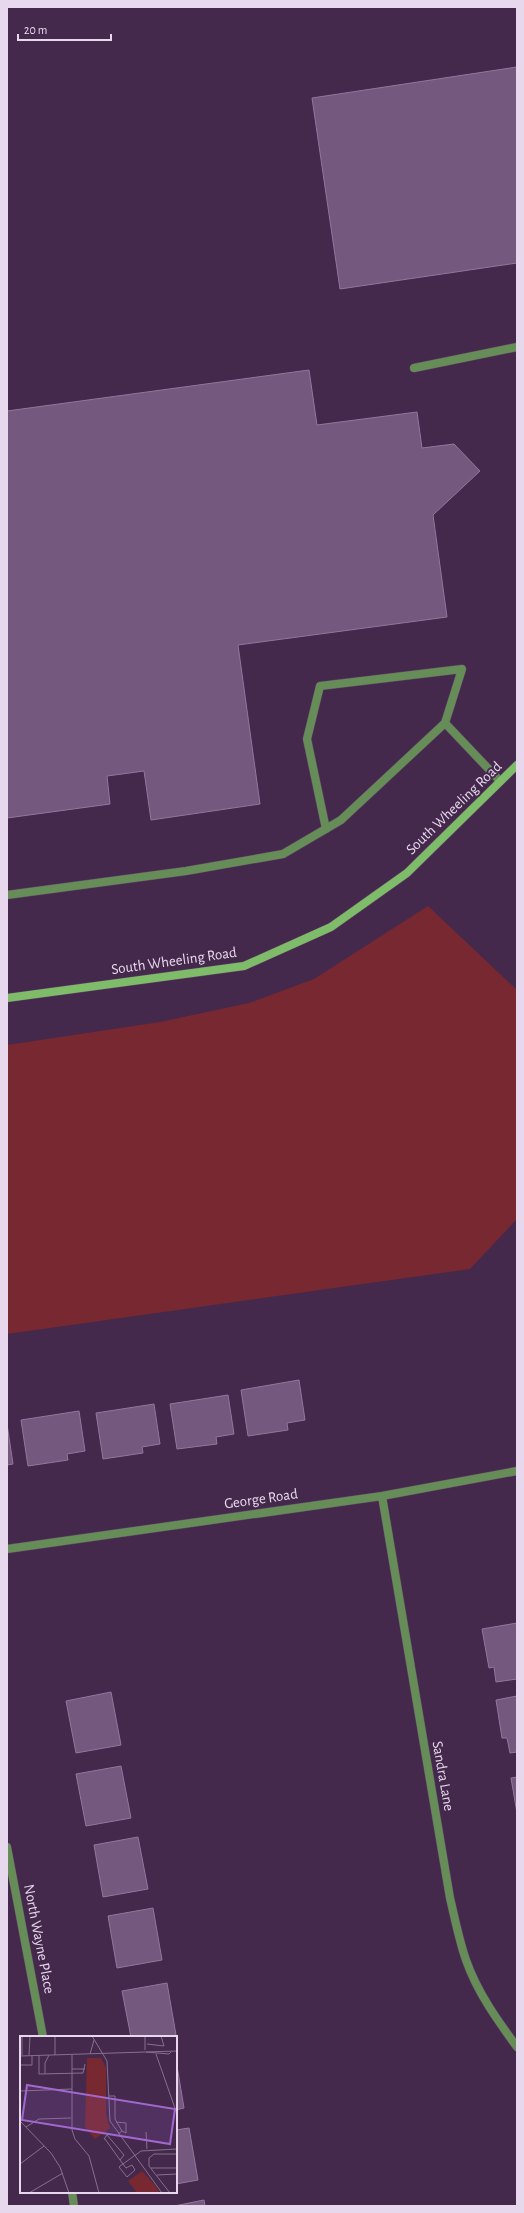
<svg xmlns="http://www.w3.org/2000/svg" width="524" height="2213" viewBox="0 0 524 2213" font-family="'Alegreya Sans',sans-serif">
<rect width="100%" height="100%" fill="#44294c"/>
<path fill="#772830" d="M428,906L517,990V1219L470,1269L7,1334V1045L160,1022L249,1003L314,979Z"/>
<path fill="#74587e" stroke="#94769e" d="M517,67V263L340,289L312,98Z
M309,370L317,425L417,412L422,448L454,444L480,471L433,515L447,617L238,645L260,804L151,820L144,771L107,776L110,804L7,818V411Z
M299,1380L305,1420L287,1423L288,1430L248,1436L241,1390Z
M228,1395L234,1434L216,1437L217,1444L177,1449L170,1404Z
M154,1404L160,1444L142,1447L143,1453L103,1459L96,1413Z
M79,1411L85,1451L67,1454L68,1460L28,1466L21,1420Z
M7,1424L13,1464L7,1465Z
M517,1623V1679L496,1682L494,1667L489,1668L482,1629Z
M111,1692L121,1745L76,1753L66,1701Z
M517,1696V1752L510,1753L507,1738H502L496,1700Z
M121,1766L131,1818L86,1826L76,1774Z
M517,1777V1813L511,1778Z
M138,1837L148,1889L103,1897L94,1845Z
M153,1908L162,1960L117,1968L108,1916Z
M167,1983L176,2035L164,2037H131L122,1991Z
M176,2060L184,2108L176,2110Z
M189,2128L198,2180L176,2184V2130Z
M204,2200L205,2206H174Z"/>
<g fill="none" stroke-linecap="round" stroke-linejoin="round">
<g stroke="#5e4566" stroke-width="9">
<path id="service" d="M414,368L517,347
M326,829L307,739L320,686L462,669L445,723
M7,895L186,871L283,854L341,820L445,723L500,781"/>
</g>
<g stroke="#5e4566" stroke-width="9">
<path id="minor" d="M382,1496L450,1898C455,1919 459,1940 466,1960C477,1992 498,2021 517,2047
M7,1549L382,1496L517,1471
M7,1847L43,2037
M72,2192L74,2206"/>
</g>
<g stroke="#5e4566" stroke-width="9">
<path id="secondary" d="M7,998L244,966L331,927L407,873L517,765"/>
</g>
<use href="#service" stroke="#668c58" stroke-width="8"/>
<use href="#minor" stroke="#668c58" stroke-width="8"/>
<use href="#secondary" stroke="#7fbc69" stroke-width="8"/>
</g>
<g text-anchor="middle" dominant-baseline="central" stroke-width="4" stroke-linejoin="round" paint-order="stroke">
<g font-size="15" fill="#e8d8ed" stroke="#44294c">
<text transform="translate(454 808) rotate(-44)">South Wheeling Road</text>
<text transform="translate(174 961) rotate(-8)">South Wheeling Road</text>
<text transform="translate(261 1499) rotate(-8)">George Road</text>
<text transform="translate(443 1776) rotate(80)">Sandra Lane</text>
<text transform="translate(39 1939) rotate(79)">North Wayne Place</text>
</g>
</g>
<g transform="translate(20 2036)">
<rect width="157" height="157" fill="#44294c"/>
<path d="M67,22H81L86,32V79L90,92L75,103L65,91ZM122,135L134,148L140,157H117L108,145Z" fill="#772830"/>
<path fill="none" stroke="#866f8c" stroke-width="1" d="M35,0V19M72,0L87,25L90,85L142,157M125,0V14M127,8L144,10L141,0M126,16L149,18L151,16M70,18L74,4M136,18L157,78M2,19V0M9,19L10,0M52,19V94L55,103L69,120L79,157M0,20L157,15M19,20V38L63,37L65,28M0,29H12V19M52,33H65M25,38V27L29,19M0,55L52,53M89,60H95V83L102,95L98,98M0,85L31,117L40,131L49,157M96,86L106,87V97L102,95M6,91L19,83L51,82M126,96L127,113M100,124L104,119L87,99L84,103H85L100,124L106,132L112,129L115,134L107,141L99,131L100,130L103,128L114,120L117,118L121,115L157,113M0,128L24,110M131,132H157M137,139L157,138M9,157L43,137M150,157L129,130V122L134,118H157"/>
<path fill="#a168cf" fill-opacity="0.15" stroke="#a168cf" stroke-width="2" d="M7,49L155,73L150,108L2,84Z"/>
<rect width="157" height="157" fill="none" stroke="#e8d8ed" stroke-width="2"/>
</g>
<rect width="524" height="2213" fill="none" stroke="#e8d8ed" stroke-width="16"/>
<path d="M18 34v6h93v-6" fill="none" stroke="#e8d8ed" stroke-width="2"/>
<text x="24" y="34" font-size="12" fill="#e8d8ed" stroke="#44294c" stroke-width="3" paint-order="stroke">20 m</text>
</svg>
